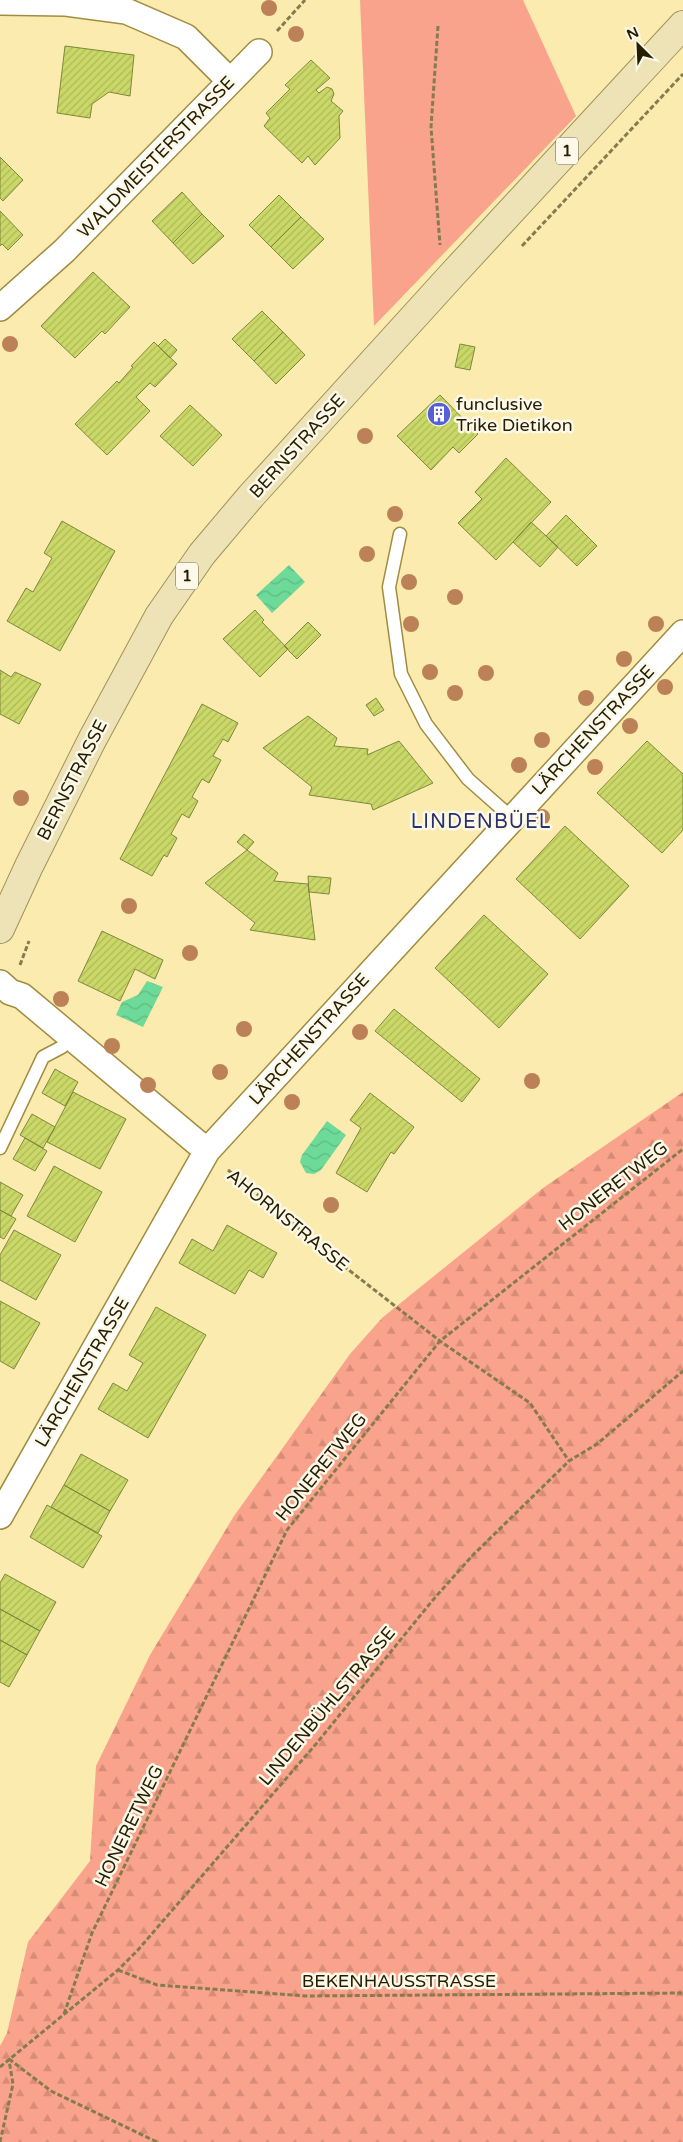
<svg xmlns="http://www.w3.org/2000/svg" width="683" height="2142" viewBox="0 0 683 2142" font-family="'Varela Round',sans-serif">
<defs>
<pattern id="forest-firs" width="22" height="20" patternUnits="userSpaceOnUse" patternTransform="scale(1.25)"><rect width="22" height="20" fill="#faa38c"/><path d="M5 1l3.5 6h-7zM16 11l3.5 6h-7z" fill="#d68c77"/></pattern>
<pattern id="water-waves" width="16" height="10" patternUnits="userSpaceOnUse" patternTransform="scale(1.25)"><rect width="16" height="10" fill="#6dda99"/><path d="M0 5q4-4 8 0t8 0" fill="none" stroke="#5ebb82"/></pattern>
<pattern id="building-hatch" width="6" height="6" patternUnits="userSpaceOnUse" patternTransform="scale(1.25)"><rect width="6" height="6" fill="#cad868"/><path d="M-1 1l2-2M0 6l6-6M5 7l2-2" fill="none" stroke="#adb958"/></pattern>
</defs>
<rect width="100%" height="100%" fill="#fbebae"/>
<path fill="#faa38c" d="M360,0H523L576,116L374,326Z"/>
<path fill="url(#forest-firs)" d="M683,1092V2142H0V2046L7,2033L28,1942L90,1861L96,1766L150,1655L234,1516L350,1354L382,1318L543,1188Z"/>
<path fill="url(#water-waves)" d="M289,565L305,582L272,613L256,595Z
M147,981L163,987L143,1027L116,1015L122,1002L138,995Z
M327,1121L346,1135L321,1170L314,1174L306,1173L300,1162L302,1155Z"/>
<path fill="url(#building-hatch)" stroke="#7f883d" d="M65,46L134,55L130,96L109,92L92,104L90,118L57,113Z
M311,60L330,78L316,90L319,93L327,87L332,89L334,94L331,101L343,111L339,116L340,138L315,165L308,156L302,163L264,126L270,118L266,113L290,89L285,85Z
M0,157L23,180L3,201L0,198Z
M182,192L202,214L173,243L152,221Z
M279,195L301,217L271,247L249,225Z
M0,211L23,235L8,250L2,244L0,246Z
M202,214L224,236L193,264L173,243Z
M301,217L324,239L293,269L271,247Z
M93,272L130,307L105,334L102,331L75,358L41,326Z
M262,311L283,332L254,361L232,339Z
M283,332L305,355L276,384L254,361Z
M165,339L177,350L170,358L158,346Z
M154,342L177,364L155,387L150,383L136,397L150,411L107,455L75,424L117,381L119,383L133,367L131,366Z
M460,344L475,347L470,370L455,367Z
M440,395L478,434L459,453L453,447L431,470L397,436Z
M190,405L222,435L193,466L160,436Z
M506,458L551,502L496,560L458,523L482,499L475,492Z
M566,515L597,546L577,566L546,536Z
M62,521L115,551L60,651L7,621L26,588L33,592L52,558L44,553Z
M531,522L558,547L540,567L513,542Z
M255,610L264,620L262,622L288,649L260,677L223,639Z
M308,622L321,635L297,659L284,646Z
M0,670L11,677L15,672L41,684L19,724L0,714Z
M376,698L384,710L374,716L366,705Z
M202,704L238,723L228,742L223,739L213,756L221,760L209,783L202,779L192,797L198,801L189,818L182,814L171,834L177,838L167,857L164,855L152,876L120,859Z
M308,716L337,738L334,746L368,749L367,755L399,741L433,783L373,810L371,804L309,795L312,787L263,748Z
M647,741L683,774V830L662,853L597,793Z
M565,826L629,886L580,939L516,879Z
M244,834L254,842L247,850L237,842Z
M247,850L278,873L274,881L308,884L315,940L250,930L255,923L205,883Z
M308,876L331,878L329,894L309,892Z
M484,915L548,974L499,1028L435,968Z
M102,931L163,960L155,979L135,969L120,1001L78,981Z
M394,1009L480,1079L462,1102L375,1031Z
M55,1069L78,1082L65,1106L42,1093Z
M73,1092L126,1119L100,1169L47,1142Z
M370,1093L414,1127L394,1154L391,1152L367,1192L336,1173L361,1128L350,1120Z
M32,1114L55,1127L43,1148L20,1135Z
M25,1138L47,1151L35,1171L13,1159Z
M54,1166L102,1192L75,1242L27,1216Z
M0,1182L23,1195L11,1216L0,1210Z
M0,1210L16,1219L4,1239L0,1237Z
M227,1225L277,1253L263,1278L249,1270L235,1294L179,1263L192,1239L213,1251Z
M14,1230L61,1255L36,1300L0,1280V1255Z
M0,1301L40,1323L14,1369L0,1361Z
M156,1307L206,1335L148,1438L98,1409L113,1383L127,1391L143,1363L129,1355Z
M81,1454L128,1480L110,1511L64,1485Z
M64,1485L110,1511L98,1533L51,1507Z
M47,1505L102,1536L83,1568L30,1537Z
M5,1574L56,1602L40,1631L0,1609V1583Z
M0,1609L40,1631L27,1655L0,1640Z
M0,1640L27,1655L9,1687L0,1682Z"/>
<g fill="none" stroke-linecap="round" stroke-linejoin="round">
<g stroke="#a18d40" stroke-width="15">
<path id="lane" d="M400,534L389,587L401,674L426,724L468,779L512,818
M0,1148L43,1057L62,1047L70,1036"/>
</g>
<g stroke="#a18d40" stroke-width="28">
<path id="street" d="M0,2L66,3L126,11L186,37L230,81
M0,308L64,251L259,52
M0,983L10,992L22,996L207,1151
M0,1516L207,1151L683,633"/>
</g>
<g stroke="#a19258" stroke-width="30">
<path id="primary" d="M0,929L29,866L92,740L159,616L202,554L251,496L451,276L683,25"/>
</g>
<path stroke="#867b4f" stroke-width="3" stroke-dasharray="5 2.5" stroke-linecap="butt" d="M438,26L431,127L440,245
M277,31L305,0
M522,246L683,74
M20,965L29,941
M228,1170L345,1267L440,1341L530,1403L569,1461
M118,1970L157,1985L306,1996L683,1993
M64,2014L92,1933L287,1530L440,1341L683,1149
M9,2059L51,2091L157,2142
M0,2067L118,1970L137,1951L316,1744L432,1601L472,1556L569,1461L597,1444L683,1371
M0,2142L13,2084L9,2060"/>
<use href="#lane" stroke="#fff" stroke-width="12"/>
<use href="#street" stroke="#fff" stroke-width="25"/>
<use href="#primary" stroke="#eee3b7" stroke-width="28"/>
</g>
<g fill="#bc8157">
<circle cx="269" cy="8" r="8"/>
<circle cx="296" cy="34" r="8"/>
<circle cx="10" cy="344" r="8"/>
<circle cx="365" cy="436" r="8"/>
<circle cx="395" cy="514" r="8"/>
<circle cx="367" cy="554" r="8"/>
<circle cx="409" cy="582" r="8"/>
<circle cx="455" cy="597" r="8"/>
<circle cx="411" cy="624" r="8"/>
<circle cx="656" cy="624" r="8"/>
<circle cx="624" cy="659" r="8"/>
<circle cx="430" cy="672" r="8"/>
<circle cx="486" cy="673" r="8"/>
<circle cx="665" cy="687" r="8"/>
<circle cx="455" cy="693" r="8"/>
<circle cx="586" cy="698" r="8"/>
<circle cx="630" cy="726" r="8"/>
<circle cx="542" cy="740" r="8"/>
<circle cx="519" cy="765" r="8"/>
<circle cx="595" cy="767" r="8"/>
<circle cx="21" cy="798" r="8"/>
<circle cx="542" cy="817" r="8"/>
<circle cx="129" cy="906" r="8"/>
<circle cx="190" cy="953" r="8"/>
<circle cx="61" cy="999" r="8"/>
<circle cx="244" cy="1029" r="8"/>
<circle cx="360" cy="1032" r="8"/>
<circle cx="112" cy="1046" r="8"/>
<circle cx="220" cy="1072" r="8"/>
<circle cx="532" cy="1081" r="8"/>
<circle cx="148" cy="1085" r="8"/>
<circle cx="292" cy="1102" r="8"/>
<circle cx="331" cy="1205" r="8"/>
</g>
<defs>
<g id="building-disc" transform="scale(1.25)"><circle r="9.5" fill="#565fd6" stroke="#fcf9ea"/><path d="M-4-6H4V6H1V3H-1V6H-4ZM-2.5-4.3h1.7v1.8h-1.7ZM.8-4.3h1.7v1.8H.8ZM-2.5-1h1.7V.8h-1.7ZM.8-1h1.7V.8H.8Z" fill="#fff"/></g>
</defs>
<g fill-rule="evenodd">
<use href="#building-disc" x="439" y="414"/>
</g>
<g text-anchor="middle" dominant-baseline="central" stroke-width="5" stroke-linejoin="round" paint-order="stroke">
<g fill="#fcf9ea" stroke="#666046" stroke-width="1">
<rect x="556" y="137.5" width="22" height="27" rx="4"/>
<rect x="176" y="562.5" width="22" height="27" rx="4"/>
</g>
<g font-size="16" font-weight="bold" fill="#261e00">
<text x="567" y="151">1</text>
<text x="187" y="576">1</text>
</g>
<g font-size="18" fill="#261e00" stroke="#fcf9ea">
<text transform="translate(156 157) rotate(-46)">WALDMEISTERSTRASSE</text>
<text transform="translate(297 446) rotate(-48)">BERNSTRASSE</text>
<text transform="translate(593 730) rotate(-47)">LÄRCHENSTRASSE</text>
<text transform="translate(72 780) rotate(-63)">BERNSTRASSE</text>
<text transform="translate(309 1039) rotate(-48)">LÄRCHENSTRASSE</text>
<text transform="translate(613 1186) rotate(-38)">HONERETWEG</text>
<text transform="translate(288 1220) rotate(39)">AHORNSTRASSE</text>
<text transform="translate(82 1372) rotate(-60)">LÄRCHENSTRASSE</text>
<text transform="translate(321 1467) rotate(-51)">HONERETWEG</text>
<text transform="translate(327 1706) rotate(-50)">LINDENBÜHLSTRASSE</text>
<text transform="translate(129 1826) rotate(-64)">HONERETWEG</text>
<text x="399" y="1981">BEKENHAUSSTRASSE</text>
</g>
<g font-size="18" fill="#261e00" stroke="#fcf9ea" text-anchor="start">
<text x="456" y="404">funclusive<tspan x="456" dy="21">Trike Dietikon</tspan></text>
</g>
<g font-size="20" letter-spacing="1" fill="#2a306a" stroke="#fcf9ea">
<text x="481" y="822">LINDENBÜEL</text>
</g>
</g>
<g transform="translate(638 45) rotate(336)" stroke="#fcf9ea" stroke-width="4" paint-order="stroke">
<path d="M0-4L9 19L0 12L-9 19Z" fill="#261e00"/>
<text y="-8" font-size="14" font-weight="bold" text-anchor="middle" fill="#261e00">N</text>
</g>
</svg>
